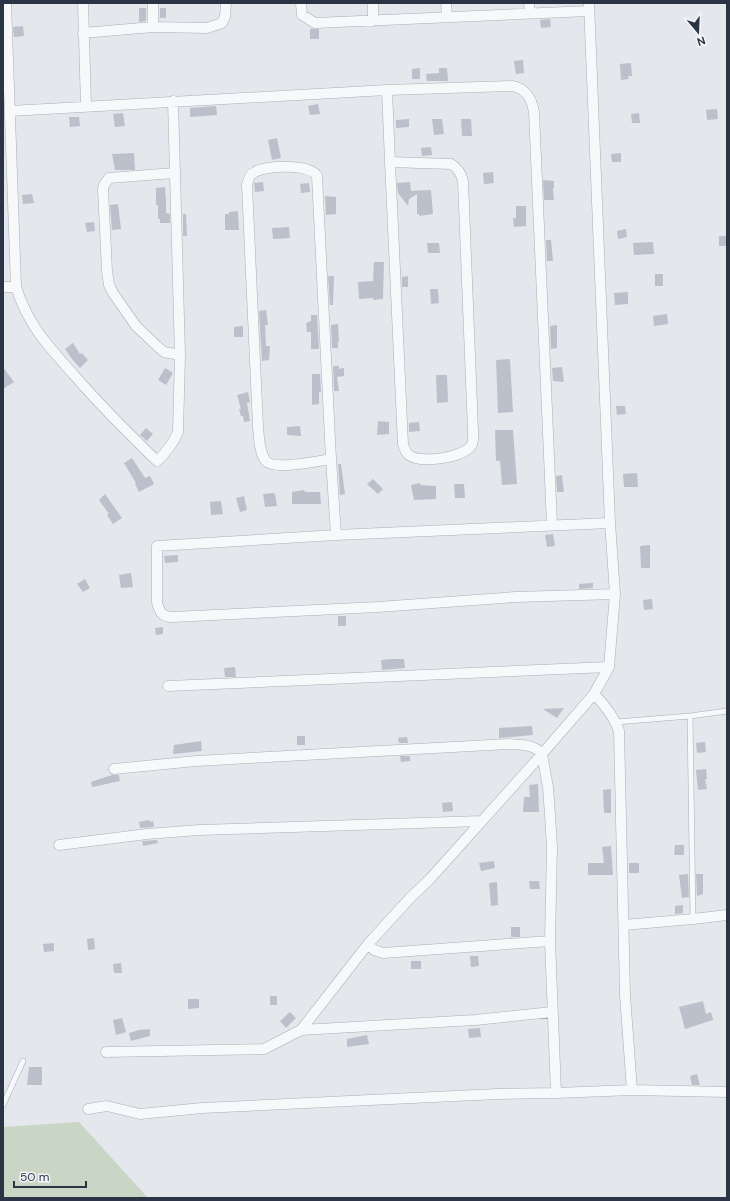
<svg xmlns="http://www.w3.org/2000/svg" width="730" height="1201" viewBox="0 0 730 1201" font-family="'DM Sans',sans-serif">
<rect width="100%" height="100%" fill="#e4e7ec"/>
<path fill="#c9d6c5" d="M79,1122L148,1198H3V1127Z"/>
<path fill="#bbc0ca" d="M139,8H146V21L139,22Z
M160,8H166V18H160Z
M550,19L551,27L541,28L540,20Z
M23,26L24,36L14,37L13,27Z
M310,29H319V39H310Z
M523,60L524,73L516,74L514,61Z
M631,63L632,76H628L629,79L621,80L620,64Z
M420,68V79H412V69Z
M439,68H447L448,81H427L426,74L439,73Z
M318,104L320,114L310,115L308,106Z
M216,106L217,115L190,117V108Z
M717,109L718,119L707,120L706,110Z
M123,113L125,126L115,127L113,114Z
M639,113L640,123H632L631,114Z
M69,117H79L80,126L70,127Z
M409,119V127L396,128V120Z
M432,119H442L444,134L434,135Z
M461,119H471L472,136H462Z
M277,138L281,158L272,160L268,140Z
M431,147L432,155L422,156L421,148Z
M134,153L135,170H115L112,154Z
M621,153V162H612L611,154Z
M493,172L494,183L484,184L483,173Z
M543,180L554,181V188H553L554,200H544Z
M263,182L264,191L255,192L254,183Z
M410,182L411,191L431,190L433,214L419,216V214H417V194L409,199L408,206L398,193L397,183Z
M309,183L310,192L301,193L300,184Z
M165,187L166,200V213L170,214V223H160V219H158V205H156V188Z
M32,194L34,203L23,204L22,195Z
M325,196L336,197V214L326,215Z
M118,204L121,229L112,230L110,205Z
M516,206H526V226L514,227L513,218H516Z
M238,211L239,230H225V214H229V212Z
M183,214H186L187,236H183Z
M94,222L95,231L87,232L85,223Z
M289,227L290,238L273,239L272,228Z
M626,229L627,237L618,239L617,231Z
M719,236H727V246H719Z
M546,240H551L553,261H547Z
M653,242L654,254L634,255L633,243Z
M427,243H439L440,253H428Z
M374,262H384L383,299L373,300V298L359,299L358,282L373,281Z
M655,274H663V286H655Z
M328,276H334L333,305H330Z
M408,276V287H402V277Z
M430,289H438L439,303L431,304Z
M628,292V304L615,305L614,293Z
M266,310L268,325H265L266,346H270L269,360L262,361L259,311Z
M667,314L668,324L654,326L653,316Z
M311,315H317L319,349H311V332H307L306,323L311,321Z
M338,324L339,342H338V348H332L331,325Z
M557,325V348L551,349L550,326Z
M243,326V337H234V327Z
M73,343L80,354L82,353L88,360L80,368L72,359L65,349Z
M510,359L513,412L498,413L496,360Z
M333,366H339V369L344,368V376L337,377L339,391H334Z
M3,367L14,382L3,389Z
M562,367L564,382L553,381L552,368Z
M165,368L173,373L166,385L158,380Z
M312,374H320L321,392H319V404L312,405Z
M436,375H447L448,402L437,403Z
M248,392L250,402L247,403L250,421L244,422L243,416H241L239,409H241L237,395Z
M616,406H625L626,414L617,415Z
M378,421L389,422V434L377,435Z
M419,422L420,431L409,432V423Z
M300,426L301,436L287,435V427Z
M146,428L153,434L147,441L140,435Z
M495,430H513L517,484L502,485L500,461H496Z
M132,458L145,478L150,476L154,484L139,492L135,484L136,483L124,463Z
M338,464H341L345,494L340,495Z
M637,473L638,487H624L623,474Z
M562,475L564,492H557L556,476Z
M373,479L383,489L378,494L367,484Z
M420,483V485L436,486V499L414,500L411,485Z
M454,484H464L465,498H455Z
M304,490L305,492H320L321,504H292V492Z
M273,493L274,494H275L277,506L265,507L263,494Z
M105,494L122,518L113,524L107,515L109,514L99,500Z
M244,496L247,510L240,512L236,498Z
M221,501L223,514L211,515L210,502Z
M553,534L555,546L547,547L545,535Z
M650,545V568H641L640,546Z
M178,555V562L165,563L164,556Z
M131,573L133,587L121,588L119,575Z
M85,579L90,588L83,592L77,584Z
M593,583V588L579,589V584Z
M652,599L653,609L644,610L643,600Z
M338,616H346V626H338Z
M163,627V634L156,635L155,628Z
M391,659H404L405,668L382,670L381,660Z
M235,667L236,677H225L224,668Z
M564,708L557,718L543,709Z
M532,726L533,735L499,738V728Z
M297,736H305V745H297Z
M407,737L408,743H399L398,738Z
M201,741L202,751L173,754L174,745Z
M705,742L706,752L697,753L696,743Z
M400,756H410V761L401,762Z
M706,769L707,779H705L707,789L698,790L696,770Z
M112,775H119L120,781L92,787L91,782Z
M538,784L539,812H523L524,797H530L529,785Z
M611,789V813H604L603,790Z
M452,802L453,811L443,812L442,803Z
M149,820L150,822L153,821L154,827L140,828L139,822Z
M157,840L158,843L143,846L142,841Z
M675,845H684V855H674Z
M611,846L613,875H588V863H604L602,847Z
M494,861L495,868L481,871L479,863Z
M629,863H639V873H629Z
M688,874L689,897L682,898L679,875Z
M696,874H703V894L697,896Z
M529,881H539L540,889H530Z
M497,882L498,905L491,906L489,883Z
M683,905V913L675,914V906Z
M511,927H520V937H511Z
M94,938L95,949L88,950L87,939Z
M54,943V951L44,952L43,944Z
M470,956H478L479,966L471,967Z
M411,961H421V969H411Z
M121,963L122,973H114L113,964Z
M270,996H277V1005H270Z
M188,999H199V1008L188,1009Z
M703,1001L706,1014L711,1012L713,1020L685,1029L679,1007Z
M290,1012L296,1018L286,1028L280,1021Z
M122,1018L126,1032L116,1035L113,1020Z
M480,1028L481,1037L469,1038L468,1029Z
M150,1029V1036L131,1041L129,1033L139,1030Z
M367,1035L369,1044L347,1047V1039Z
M29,1067H42V1085H27Z
M697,1074L700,1085H692L690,1076Z"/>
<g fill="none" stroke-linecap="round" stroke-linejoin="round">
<g stroke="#a9aeb7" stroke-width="6">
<path id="service" d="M690,716L693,919
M616,722L690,716L727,711
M3,1105L23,1061"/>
</g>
<g stroke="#a9aeb7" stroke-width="11">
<path id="minor" d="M6,3L16,287C28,325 48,346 74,375C100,405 128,433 157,461C167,452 173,444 178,432L180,355L173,101
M83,3L86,106
M153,3V27
M301,3L302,15L315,23L589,11
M373,3V21
M446,3L447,17
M529,3L530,13
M83,33L153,27L207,28L222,23L225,17L226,3
M387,90L390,162L451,164C458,168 461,173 463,181L473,431C473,436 474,442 471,446C462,458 420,464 409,455C405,452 404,448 403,444L390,162
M10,111L387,90L512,86C525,88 532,99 534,112L552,525
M174,173L109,178L104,185L103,189L107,271L109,285L113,293L136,326L157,346L164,352L180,355
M3,287H16
M331,459C319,461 272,471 265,460C259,451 259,437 258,427L247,185C248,180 250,174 255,172C265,165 312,164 317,176L331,459L336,535
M610,523L336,535L157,546V602C159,611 162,617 172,617L378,607L516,597L615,594
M168,686L609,667
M594,694C605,705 614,717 619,731L625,995L632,1090
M114,769L196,761L509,744C521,745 534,744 542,754L548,787L550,815L552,847L550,941L556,1093
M59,845L147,834L199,830L482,821
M624,925L693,919L727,915
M368,944L374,950L383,953L550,941
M301,1030L475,1020L552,1012
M106,1052L264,1049L301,1030L368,944L411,897L429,880L542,754L594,694L609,667L615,594L610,523L589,3
M88,1109L107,1106L140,1114L202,1108L497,1094L556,1093L632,1090L727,1092"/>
</g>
<use href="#service" stroke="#f7f8fa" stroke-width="5"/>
<use href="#minor" stroke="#f7f8fa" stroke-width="10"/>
</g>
<rect width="730" height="1201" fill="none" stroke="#2b3445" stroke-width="8"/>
<g transform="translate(698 32) rotate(161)" stroke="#f4f6f9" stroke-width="3" paint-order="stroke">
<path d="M0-3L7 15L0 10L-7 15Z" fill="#2b3445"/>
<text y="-6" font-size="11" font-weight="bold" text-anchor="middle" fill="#2b3445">N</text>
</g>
<path d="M14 1181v6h72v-6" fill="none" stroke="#2b3445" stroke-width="2"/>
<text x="20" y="1181" font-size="12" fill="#2b3445" stroke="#f4f6f9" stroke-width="3" paint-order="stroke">50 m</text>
</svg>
